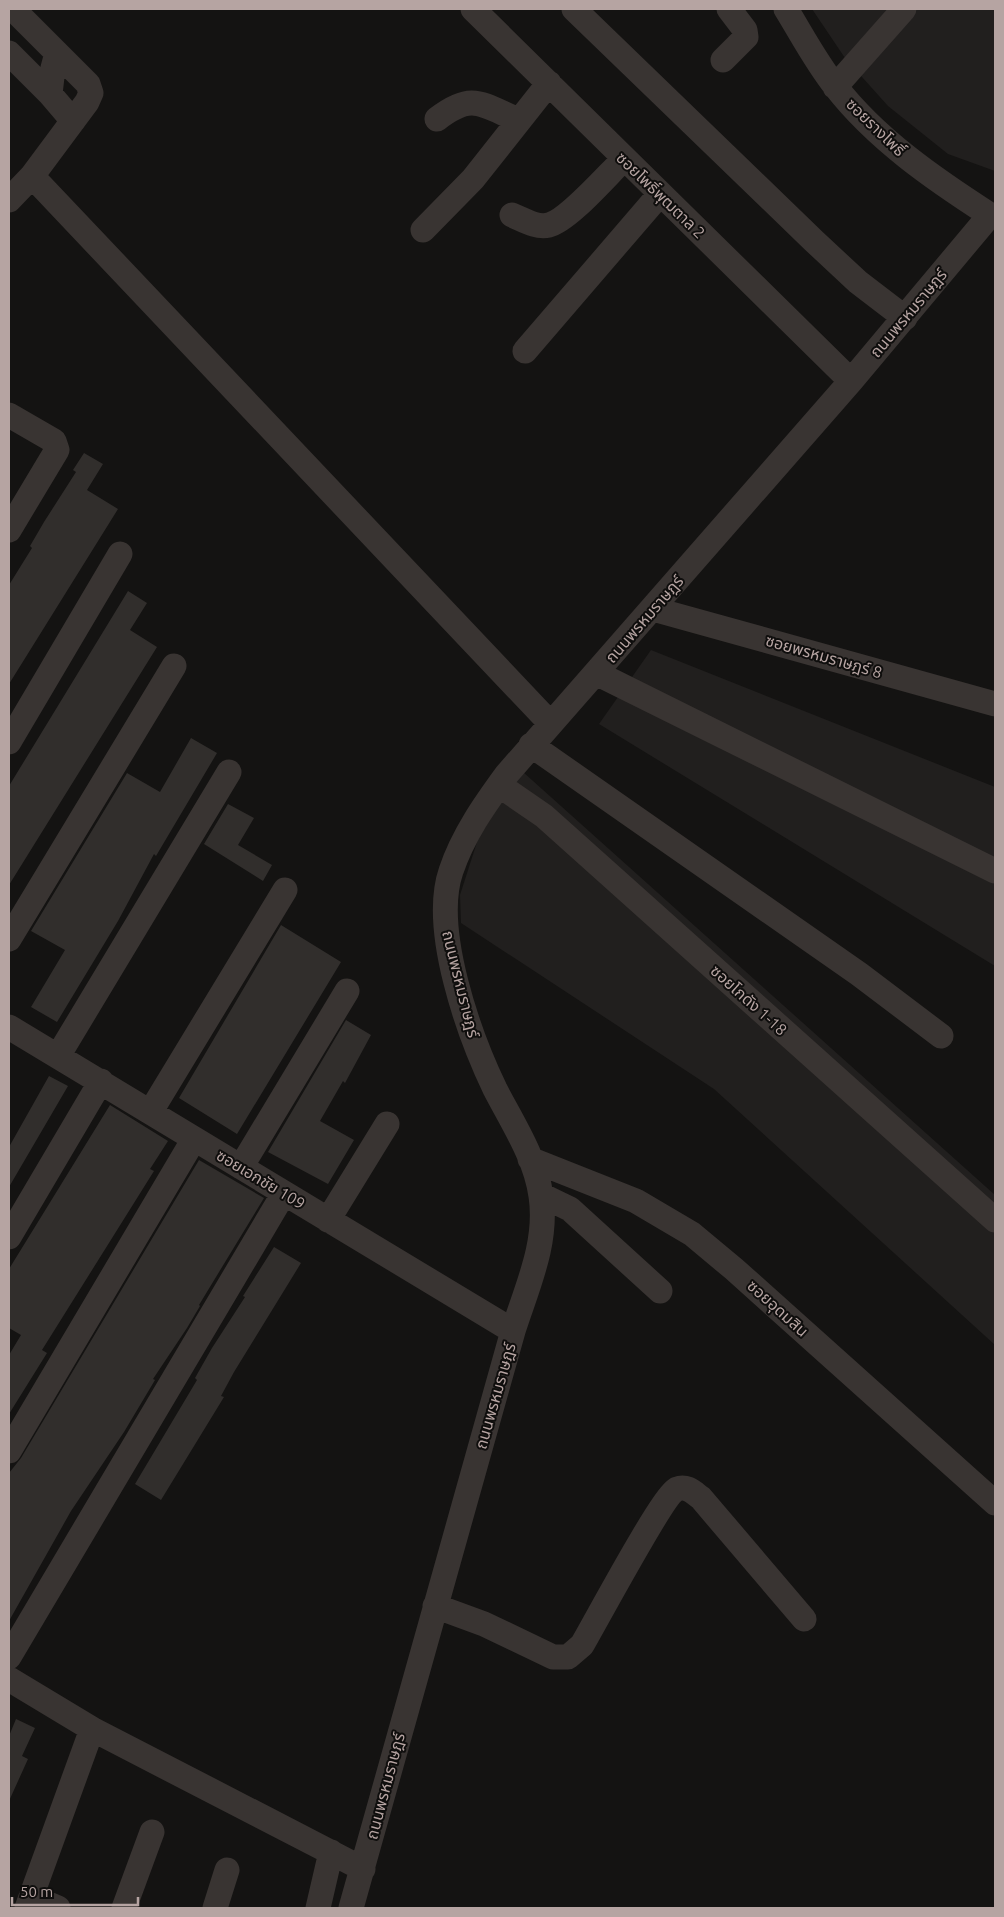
<svg xmlns="http://www.w3.org/2000/svg" width="1004" height="1917" viewBox="0 0 1004 1917" font-family="Ubuntu,'Noto Sans Thai',sans-serif">
<rect width="100%" height="100%" fill="#141312"/>
<path fill="#211f1e" d="M812,9H995V171L948,154L888,106L845,58Z
M651,650L995,787V966L599,724Z
M523,772L995,1195V1345L714,1089L461,923L460,895L478,839L503,798Z"/>
<path fill="#312e2c" d="M84,453L103,464L87,490L118,509L9,684V585L32,548L30,546L44,522L76,472L73,470Z
M128,591L147,603L130,630L157,647L9,885V786Z
M191,738L217,753L156,856L154,854L118,921L57,1022L31,1007L65,950L31,931L127,773L160,792Z
M228,804L254,818L238,845L272,865L263,881L204,844Z
M281,925L341,962L237,1134L179,1098Z
M346,1020L371,1035L345,1083L343,1081L320,1121L354,1140L328,1184L268,1152Z
M49,1076L68,1086L9,1187V1147Z
M110,1105L168,1141L150,1169L154,1171L42,1350L47,1353L9,1414V1355L21,1335L9,1328V1269Z
M199,1160L264,1198L199,1305L200,1306L187,1328L153,1379L155,1380L124,1432L71,1511L9,1621V1473L21,1458Z
M274,1247L301,1263L234,1372L221,1396L224,1397L161,1500L135,1484L197,1380L195,1378L212,1348L245,1297L243,1296Z
M16,1719L35,1728L22,1756L28,1759L9,1801V1736Z"/>
<g fill="none" stroke-linecap="round" stroke-linejoin="round">
<path stroke="#393432" stroke-width="25" d="M13,9L88,84L91,93L87,102L32,176L550,723
M473,9L851,381
M574,9L814,241L858,282L905,318
M786,9C802,35 816,62 835,86C876,139 934,179 990,215L995,216
M9,53L50,94
M57,53L53,68L50,94L73,121
M723,60L746,37L745,30L729,9
M835,87L904,9
M437,119C472,92 481,104 518,120
M9,200L32,176
M512,215C524,220 536,228 549,225C569,220 608,174 624,159
M423,230L473,179L549,83
M525,351L660,194
M9,415L54,441L57,450L9,530
M653,609L995,704
M596,673L995,871
M9,742L120,554
M531,745L859,974L941,1036
M499,785L544,816L995,1220
M9,939L174,666
M9,1027L513,1331
M58,1056L229,772
M151,1111L285,890
M530,1159L636,1201L692,1234L734,1269L995,1503
M241,1167L347,991
M541,1195L570,1209L660,1291
M328,1220L387,1124
M9,1237L101,1081
M9,1451L194,1139
M435,1606L484,1624L553,1657H568L582,1645C595,1623 663,1495 677,1489C687,1485 694,1493 701,1498L804,1619
M9,1657L284,1193
M9,1679L92,1729L363,1869
M32,1897L58,1908
M27,1908L92,1729
M124,1908L152,1832
M215,1908L227,1870
M318,1908L331,1852
M351,1908L513,1331C527,1287 548,1243 541,1196C536,1158 512,1122 495,1089C469,1035 431,929 451,871C463,835 485,804 507,774L851,381L990,215"/>
</g>
<g text-anchor="middle" dominant-baseline="central" stroke-width="4" stroke-linejoin="round" paint-order="stroke">
<g font-size="16" fill="#b6a4a2" stroke="#0f0e0d">
<text transform="translate(876 127) rotate(44)">ซอยรางโพธิ์</text>
<text transform="translate(661 195) rotate(44)">ซอยโพธิ์พุฒตาล 2</text>
<text transform="translate(908 313) rotate(-50)">ถนนพรหมราษฎร์</text>
<text transform="translate(644 619) rotate(-49)">ถนนพรหมราษฎร์</text>
<text transform="translate(824 656) rotate(16)">ซอยพรหมราษฎร์ 8</text>
<text transform="translate(461 984) rotate(76)">ถนนพรหมราษฎร์</text>
<text transform="translate(749 1000) rotate(42)">ซอยโกดัง 1-18</text>
<text transform="translate(261 1179) rotate(31)">ซอยเอกชัย 109</text>
<text transform="translate(778 1308) rotate(42)">ซอยอุดมสิน</text>
<text transform="translate(495 1396) rotate(-74)">ถนนพรหมราษฎร์</text>
<text transform="translate(385 1786) rotate(-75)">ถนนพรหมราษฎร์</text>
</g>
</g>
<rect width="1004" height="1917" fill="none" stroke="#b6a4a2" stroke-width="20"/>
<path d="M12 1897v8h126v-8" fill="none" stroke="#b6a4a2" stroke-width="2.5"/>
<text x="20" y="1897" font-size="15" fill="#b6a4a2" stroke="#0f0e0d" stroke-width="4" paint-order="stroke">50 m</text>
</svg>
